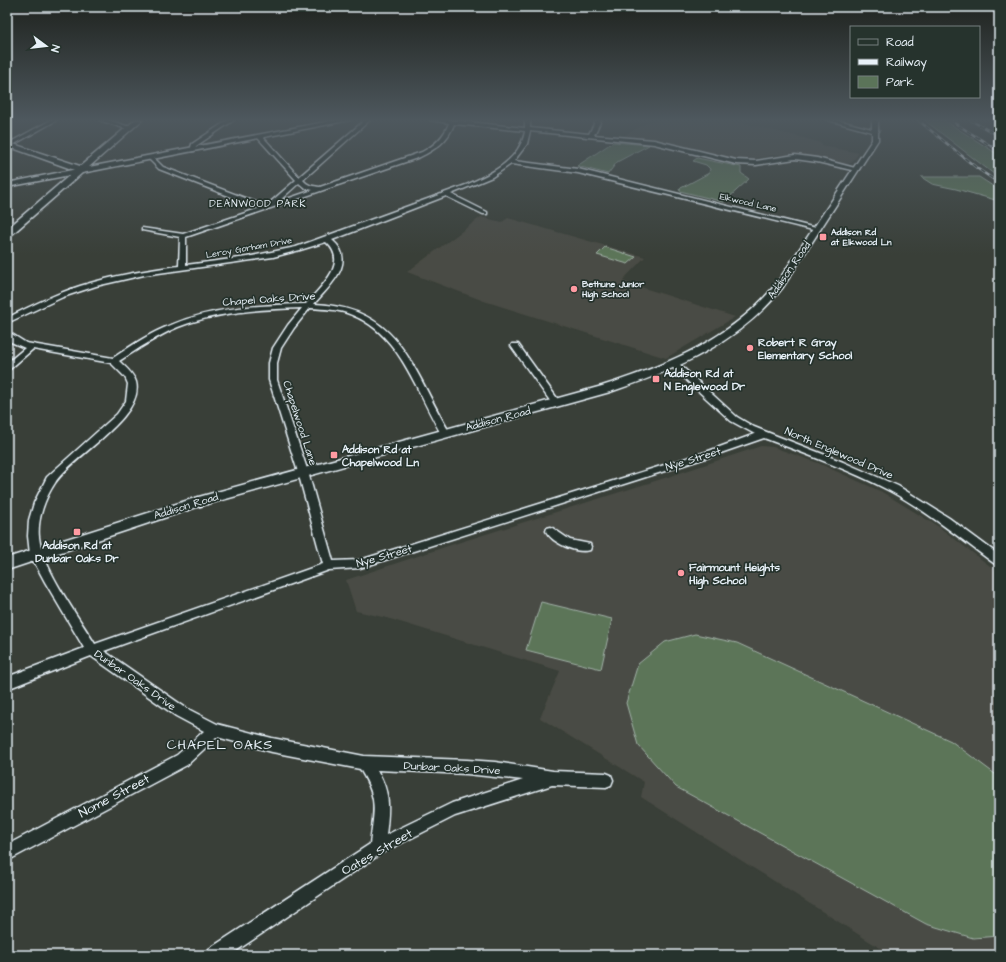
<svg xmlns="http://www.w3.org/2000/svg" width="1006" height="962" viewBox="0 0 1006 962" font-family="'Architects Daughter',sans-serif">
<rect width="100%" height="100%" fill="#393f38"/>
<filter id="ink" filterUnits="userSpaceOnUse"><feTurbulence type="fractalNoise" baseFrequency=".025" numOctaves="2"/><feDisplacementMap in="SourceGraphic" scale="8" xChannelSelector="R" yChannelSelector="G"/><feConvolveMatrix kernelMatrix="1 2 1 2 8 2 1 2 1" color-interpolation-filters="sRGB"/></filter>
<g filter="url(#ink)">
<path fill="#494b44" d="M652,120H731L800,137L818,142L824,146L859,153L851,163L843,164L818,158L794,154L774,155L749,160H738L656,140L623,136Z
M481,217L502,222L508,218L645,257L622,281L735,317L666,358L484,301L407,272Z
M761,446L773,447L818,463L882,492L939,527L999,573V955H891L641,797L644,782L540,718L560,671L387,618L356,611L346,580L451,545L671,476Z"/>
<path fill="#5b7459" stroke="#a2b2a8" d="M924,120H944L999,155V178Z
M613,142L649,145L617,162L608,174L577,166Z
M697,158L741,167V173L749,179L724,202L680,191L679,189L709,173L710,169L706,165L693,161Z
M921,177H979L999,190V201L956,189L932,184Z
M605,247L636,257L628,264L597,255Z
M541,602L612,619L601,669L526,650Z
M695,634L737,643L951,741L999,777V936L973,938L926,924L676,787L638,745L626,703L638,664L665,642Z"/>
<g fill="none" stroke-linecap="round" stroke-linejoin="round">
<g stroke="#e8f1f8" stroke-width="3">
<path id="minor" d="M51,120H57L11,146H7V144Z
M99,120H108L133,128L130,130Z
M228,120H234L196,146L194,151H190L192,144Z
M365,120H370L303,180C308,186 313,186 320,187L422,152C435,145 444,137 449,123L430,120H450L525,128V120H530V128L589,134L596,120H601L594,135L654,140L736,160L756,161L795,155L817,158L859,169L856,171L817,162L795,159L756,165L736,164L654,144L530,131L527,144L514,161L578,169L820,229L817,231L578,173L511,164L492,177L451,194L487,212V214H483L446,196L332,240C358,262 330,285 314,304C401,307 412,370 450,433L445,436L442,435C417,394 401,334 352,315C339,309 324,309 310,308L294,328L281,348L277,363V380L308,472L333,561L360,560L706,452L755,434L731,421L671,366L670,364L671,362H677L737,417L754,427L843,462L898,486L949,518L999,555V565L995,564C961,539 927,511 890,491C850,470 806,454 764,438L712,456L360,568L329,570L104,651L186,708L217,724L272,738L364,756L467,760L495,762L553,771L606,773L611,775L613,780L611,785L606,787L552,785L455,816L382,853L230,955H207L209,949L370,844C374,809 379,800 360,769L272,752L217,737L187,765L7,861V845L177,755L204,731L176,716L91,656L7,689V677L84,648L45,582L30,554L28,536L29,520L34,503L47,477L58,467L117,414L126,401L128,384L125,377L111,363L33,349L10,369L7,370V363L25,348L11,342L7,338V331L26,343L113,358C131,346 150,333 171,325C212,307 262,305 306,304C321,286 350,263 326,242L300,250L273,257L144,275L96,286L63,297L7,323V318C31,306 55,294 80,286C112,276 146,270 179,266L180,237L142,230V228L183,234L260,208L159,169L149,159V157H153L163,167L266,206L296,180L258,138V136H262L299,177ZM454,124L525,131V132C519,161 491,174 466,185L296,247L247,257L186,265V237L420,157C436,149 448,141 454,124ZM299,183L305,188L313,190L278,202ZM302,308L288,325L273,348L269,363V380L298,472L323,564L95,644C78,616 42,568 39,537C37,519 45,498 55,483C72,456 145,417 136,382C133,373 126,368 119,361C138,349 157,336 178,327C216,312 261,309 302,308ZM377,770L467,774L523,780L452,803L386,835C389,810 391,793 377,770Z
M828,120H837L879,131L876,133Z
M512,344H518L559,401L560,403L559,405H553L511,346Z
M551,527L570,540L590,544L591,547L590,550C577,554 552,543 546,531L547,528Z"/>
</g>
<g stroke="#e8f1f8" stroke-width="3">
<path id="tertiary" d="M872,120H878V140L783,287C740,343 675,370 610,392L197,507L7,570V558L195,498L602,386C668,365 733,338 777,283L872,140Z
M7,142L86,168L87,170L83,172H80L7,146Z"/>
</g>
<g stroke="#e8f1f8" stroke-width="3">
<path id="secondary" d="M135,120H142L89,167L335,120H350L82,173L10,236L7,237V229L70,175L7,187V183L77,169Z"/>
</g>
<use href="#minor" fill="#26332d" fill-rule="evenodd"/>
<use href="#tertiary" fill="#26332d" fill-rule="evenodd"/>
<use href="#secondary" fill="#26332d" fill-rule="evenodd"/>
<g stroke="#e8f1f8" stroke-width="2.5">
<path id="rail" d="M918,120L978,169L999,183
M950,120L999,151
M970,120L999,136"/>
</g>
<use href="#rail" stroke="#26332d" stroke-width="1.5" stroke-dasharray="5" stroke-linecap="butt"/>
</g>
</g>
<linearGradient id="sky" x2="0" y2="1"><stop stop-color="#1f231f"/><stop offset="0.47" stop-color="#4e585e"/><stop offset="1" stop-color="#4e585e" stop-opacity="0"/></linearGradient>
<rect width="1006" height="255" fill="url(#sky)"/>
<g fill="#ff9aa2" stroke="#26332d" stroke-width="1.5">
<rect x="819" y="233" width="8" height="8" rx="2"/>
<circle cx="574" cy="289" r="4"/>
<circle cx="750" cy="348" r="4"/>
<rect x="652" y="375" width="8" height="8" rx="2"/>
<rect x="330" y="451" width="8" height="8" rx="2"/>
<rect x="73" y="528" width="8" height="8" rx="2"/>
<circle cx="681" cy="573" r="4"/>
</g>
<g text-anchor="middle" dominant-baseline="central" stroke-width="3.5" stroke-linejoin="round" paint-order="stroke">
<g font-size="9" fill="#e8f1f8" stroke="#26332d">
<text transform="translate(748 203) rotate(13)">Elkwood Lane</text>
<text transform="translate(249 248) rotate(-10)">Leroy Gorham Drive</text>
</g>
<g font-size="9" font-weight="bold" fill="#e8f1f8" stroke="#26332d" text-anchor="start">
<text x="831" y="232">Addison Rd<tspan x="831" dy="10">at Elkwood Ln</tspan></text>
<text x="582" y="284">Bethune Junior<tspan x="582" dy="10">High School</tspan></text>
</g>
<g font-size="10" letter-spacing="1" fill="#e8f1f8" stroke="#26332d">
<text x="258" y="204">DEANWOOD PARK</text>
</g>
<g font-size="11" fill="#e8f1f8" stroke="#26332d">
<text transform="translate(789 270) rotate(-55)">Addison Road</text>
<text transform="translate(269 299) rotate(-4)">Chapel Oaks Drive</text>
<text transform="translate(498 419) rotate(-15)">Addison Road</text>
<text transform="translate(300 423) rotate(72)">Chapelwood Lane</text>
<text transform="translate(839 453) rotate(23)">North Englewood Drive</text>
<text transform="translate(693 459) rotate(-17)">Nye Street</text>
<text transform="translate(186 506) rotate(-17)">Addison Road</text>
<text transform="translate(384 556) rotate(-16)">Nye Street</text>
<text transform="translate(135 680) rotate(35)">Dunbar Oaks Drive</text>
<text transform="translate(452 768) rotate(3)">Dunbar Oaks Drive</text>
</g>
<g font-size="11" font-weight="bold" fill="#e8f1f8" stroke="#26332d" text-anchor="start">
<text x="758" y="342">Robert R Gray<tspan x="758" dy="13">Elementary School</tspan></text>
<text x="664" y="373">Addison Rd at<tspan x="664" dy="13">N Englewood Dr</tspan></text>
<text x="342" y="449">Addison Rd at<tspan x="342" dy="13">Chapelwood Ln</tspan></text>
<text x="77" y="545" text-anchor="middle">Addison Rd at<tspan x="77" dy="13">Dunbar Oaks Dr</tspan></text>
<text x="689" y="567">Fairmount Heights<tspan x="689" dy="13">High School</tspan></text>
</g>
<g font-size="13" fill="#e8f1f8" stroke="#26332d">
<text transform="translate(114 796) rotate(-28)">Nome Street</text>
<text transform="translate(377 852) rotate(-30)">Oates Street</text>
</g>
<g font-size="14" letter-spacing="1" fill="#e8f1f8" stroke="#26332d">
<text x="220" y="745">CHAPEL OAKS</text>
</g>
</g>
<rect width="1006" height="962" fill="none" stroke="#26332d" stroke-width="24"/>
<rect x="12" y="12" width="982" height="938" fill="none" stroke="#e8f1f8" stroke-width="1.5" filter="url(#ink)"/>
<rect x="850" y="26" width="130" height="72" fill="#26332d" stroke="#747f7e"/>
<rect x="858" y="39" width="20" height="6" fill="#26332d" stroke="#747f7e"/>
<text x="886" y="46" font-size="12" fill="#e8f1f8">Road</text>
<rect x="858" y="59" width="20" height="6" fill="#e8f1f8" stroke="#747f7e"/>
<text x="886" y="66" font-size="12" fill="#e8f1f8">Railway</text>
<rect x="858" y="76" width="20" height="12" fill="#5b7459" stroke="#747f7e"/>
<text x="886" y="86" font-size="12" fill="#e8f1f8">Park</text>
<g transform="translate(46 46) rotate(105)" stroke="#26332d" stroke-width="3" paint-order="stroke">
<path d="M0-3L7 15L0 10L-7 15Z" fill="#e8f1f8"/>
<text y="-6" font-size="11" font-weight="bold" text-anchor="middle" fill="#e8f1f8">N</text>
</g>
</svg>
